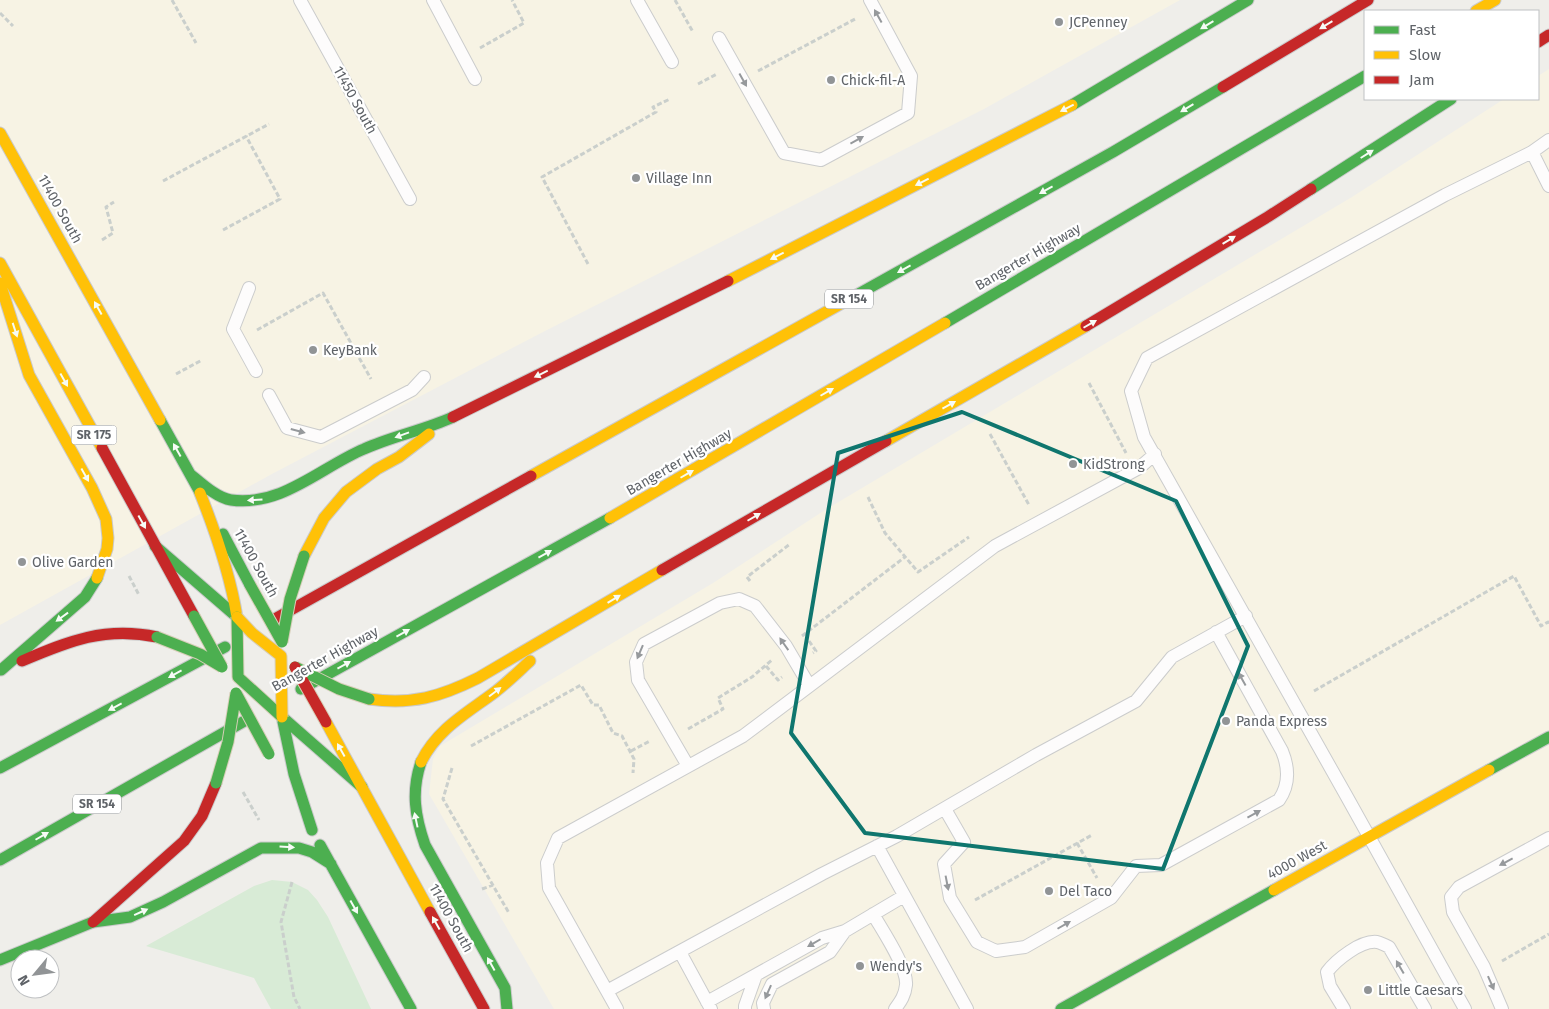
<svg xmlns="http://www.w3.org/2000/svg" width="1549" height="1009" viewBox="0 0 1549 1009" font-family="'Fira Sans',sans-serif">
<rect width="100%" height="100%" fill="#efeeea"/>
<path fill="#f7f3e4" d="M0,0H1180L984,109L545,331L270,475L0,625Z
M1549,69V1009H554L429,794L433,759L440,746L713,583L825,510L1352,197L1504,99H1538V76Z"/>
<path fill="#d8ebd6" d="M272,880L292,882L308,890L317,900L328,917L371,1009H271L254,978L146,946L254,886Z"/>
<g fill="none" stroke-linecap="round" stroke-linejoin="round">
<g stroke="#cbcccc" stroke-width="14">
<path id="lane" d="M300,0L410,199
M433,0L475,79
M637,0L672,62
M719,38L784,153L821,160L908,113L911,76L870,0
M1532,152L1549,186
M249,288L233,329L256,371
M269,395L287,428L321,437L412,390L424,377
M688,766L638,680L636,662L644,644L720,603L739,599L755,606L786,646L809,685
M945,809L964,842L944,864L950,898L977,942L996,951L1025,947L1111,898L1136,866L1161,865L1279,800C1290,784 1289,768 1282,751L1216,632
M877,846L967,1009
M873,914C882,930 908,968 906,985C905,995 901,1001 895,1009
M680,952L711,1009
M607,991L822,874L897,836L1036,755L1136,701L1172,657L1246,616
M707,1002L822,938L845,931L904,896
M617,1009L549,888L547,863L558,838L743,736L995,546L1139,468L1155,454
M745,1009V1006L756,975
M764,1009L763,1003L772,984L830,952L845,931
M1344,1009L1330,986L1327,972C1336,960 1361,940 1377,942C1381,943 1385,945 1389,947L1425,1009
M1465,1009L1347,797L1144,437L1131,391L1147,358L1445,195L1532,152L1549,140
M1502,1009L1484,967L1453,912L1451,897L1459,887L1549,838"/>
</g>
<g stroke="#cacacb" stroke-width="13">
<path id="fast" d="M1072,105L1248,0
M1311,189L1451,99
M853,297L1113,152L1223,87
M945,323L1365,76
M160,420L201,494
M190,474C201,483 217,498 231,500C282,507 321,467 364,449C393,436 425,430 453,417
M223,534L250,585
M155,546L237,617
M1,670L85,597L97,578
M301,689L610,518
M282,717L294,774L312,830
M282,717L362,787
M421,762C411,792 415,816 425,845L505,988L507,1009
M0,768L225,647
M1489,770L1549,737
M320,845L411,1009
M0,860L248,719
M0,960L93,922L130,917L163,902L261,848H299L312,852L331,864
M1061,1009L1274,890"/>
</g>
<g stroke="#cacacb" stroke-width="13">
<path id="slow" d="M1476,11L1495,0
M0,133L160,420
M0,263L102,448
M728,281L1072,105
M0,283L29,375L92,488L106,519L108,538L107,549L97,578
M886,441L1086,326
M531,476L853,297
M200,493C216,533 230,574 237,617
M610,518L945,323
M304,556L324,518L346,492L377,469L399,457L429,434
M369,699C412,705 440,697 478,678L662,570
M326,722L430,912
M421,762C437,729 467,713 495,692C508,682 519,671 530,661
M1274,890L1489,770"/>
</g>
<g stroke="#cacacb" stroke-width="13">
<path id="jam" d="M1538,42L1549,35
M1223,87L1368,0
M1086,326L1266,218L1311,189
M453,417L728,281
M102,448L194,616
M662,570L886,441
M271,621L531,476
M22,661C69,641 105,626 157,637
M430,912L484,1009
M93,922L184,841L202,816L216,783"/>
</g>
<path stroke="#cacfcc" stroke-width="3" stroke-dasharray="5 2.5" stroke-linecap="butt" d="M172,0L196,43
M675,0L693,32
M0,13L13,26
M480,48L524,23L512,0
M758,71L857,18
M698,84L717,74
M163,181L269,124
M223,230L280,199L246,136
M102,240L113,233L106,207L114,202
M588,264L542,177L656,112L653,107L670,99
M257,330L323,293L371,379
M176,374L202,360
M1089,383L1126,453
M990,434L1029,505
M868,497L885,533L918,572L969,537
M129,576L139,595
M750,581L747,577L790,544
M802,636L905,557
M809,641L816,651L813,653
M766,666L778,680L782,677
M1314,691L1514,576L1541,626L1548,622L1549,625
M688,729L723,709L718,698L752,677L772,660
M471,746L581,685L593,705H599L613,733L622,736L634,759L633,773
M631,751L650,741
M452,768L443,799L509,913
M243,792L259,820
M1077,843L1097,878
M292,882L281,922L294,997L300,1009
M482,889L493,885
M975,900L1092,835
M1502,961L1549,934"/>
<use href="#lane" stroke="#fdfcfc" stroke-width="12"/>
<use href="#fast" stroke="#4caf50" stroke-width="11"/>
<use href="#slow" stroke="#ffc107" stroke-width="11"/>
<use href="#jam" stroke="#c62828" stroke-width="11"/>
<g stroke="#d7ceb8" stroke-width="13" stroke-linecap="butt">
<path id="fast-bridge" d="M250,585L282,642
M194,616L222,667
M237,617L238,677L282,717
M157,637L200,654L222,667
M282,642L290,599L304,556
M295,667L339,689L369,699
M236,693L269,754
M216,783L228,742L236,693"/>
</g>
<g stroke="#d7ceb8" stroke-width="13" stroke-linecap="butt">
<path id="slow-bridge" d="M237,617L252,633L281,656L282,717"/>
</g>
<g stroke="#d7ceb8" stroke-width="13" stroke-linecap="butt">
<path id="jam-bridge" d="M295,667L326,722"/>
</g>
<use href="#fast-bridge" stroke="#4caf50" stroke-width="11"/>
<use href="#slow-bridge" stroke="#ffc107" stroke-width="11"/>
<use href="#jam-bridge" stroke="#c62828" stroke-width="11"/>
</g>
<defs><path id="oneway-solid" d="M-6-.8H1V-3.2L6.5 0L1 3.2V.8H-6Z" transform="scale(1.25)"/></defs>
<g fill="#96999c">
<use href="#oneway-solid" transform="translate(878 16) rotate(-119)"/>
<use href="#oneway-solid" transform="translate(743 80) rotate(61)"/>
<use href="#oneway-solid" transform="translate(857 140) rotate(-29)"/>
<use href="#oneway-solid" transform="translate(298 431) rotate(15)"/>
<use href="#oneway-solid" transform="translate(784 644) rotate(-125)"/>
<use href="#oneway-solid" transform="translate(640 652) rotate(113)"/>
<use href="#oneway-solid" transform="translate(1242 679) rotate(-119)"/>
<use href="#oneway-solid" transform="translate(1254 814) rotate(-29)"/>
<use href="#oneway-solid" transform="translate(1506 862) rotate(152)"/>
<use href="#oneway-solid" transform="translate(947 883) rotate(79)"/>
<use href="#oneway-solid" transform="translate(1064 925) rotate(-30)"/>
<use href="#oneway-solid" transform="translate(814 943) rotate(150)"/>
<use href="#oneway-solid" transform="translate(1400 967) rotate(-120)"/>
<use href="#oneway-solid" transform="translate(1491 983) rotate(66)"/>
<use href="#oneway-solid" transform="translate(768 992) rotate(114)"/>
</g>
<g fill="#f6fbf6">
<use href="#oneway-solid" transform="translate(1207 25) rotate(149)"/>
<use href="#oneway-solid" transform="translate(1326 25) rotate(149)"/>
<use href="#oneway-solid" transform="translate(1067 108) rotate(153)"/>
<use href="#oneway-solid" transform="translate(1187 108) rotate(149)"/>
<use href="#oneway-solid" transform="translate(1367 154) rotate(-32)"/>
<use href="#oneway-solid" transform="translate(922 182) rotate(153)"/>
<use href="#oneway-solid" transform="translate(1046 190) rotate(151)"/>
<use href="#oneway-solid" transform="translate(1229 240) rotate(-31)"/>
<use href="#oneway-solid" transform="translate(777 256) rotate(153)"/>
<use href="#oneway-solid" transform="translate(904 269) rotate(151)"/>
<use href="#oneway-solid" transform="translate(98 308) rotate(-119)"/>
<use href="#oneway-solid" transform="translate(1090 324) rotate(-30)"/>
<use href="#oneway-solid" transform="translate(15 330) rotate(72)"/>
<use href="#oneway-solid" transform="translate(541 374) rotate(154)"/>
<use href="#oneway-solid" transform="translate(64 380) rotate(61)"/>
<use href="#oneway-solid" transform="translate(827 392) rotate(-30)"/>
<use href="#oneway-solid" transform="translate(949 405) rotate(-29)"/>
<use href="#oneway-solid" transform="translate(402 435) rotate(160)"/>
<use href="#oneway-solid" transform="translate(177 450) rotate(-119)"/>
<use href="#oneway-solid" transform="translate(687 474) rotate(-30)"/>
<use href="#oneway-solid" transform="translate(85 475) rotate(61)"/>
<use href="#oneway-solid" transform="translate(255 500) rotate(176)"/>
<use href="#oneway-solid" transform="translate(754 517) rotate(-30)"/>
<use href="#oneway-solid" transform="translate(142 522) rotate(61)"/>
<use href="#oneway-solid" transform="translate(545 554) rotate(-29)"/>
<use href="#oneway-solid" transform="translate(614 599) rotate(-31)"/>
<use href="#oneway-solid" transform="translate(62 617) rotate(144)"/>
<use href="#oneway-solid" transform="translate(403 633) rotate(-29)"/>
<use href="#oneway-solid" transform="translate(344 665) rotate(-29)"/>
<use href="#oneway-solid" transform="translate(175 674) rotate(151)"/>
<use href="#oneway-solid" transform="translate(495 692) rotate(-37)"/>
<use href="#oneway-solid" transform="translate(115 707) rotate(152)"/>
<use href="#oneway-solid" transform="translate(341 750) rotate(-119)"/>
<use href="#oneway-solid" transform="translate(416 820) rotate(-102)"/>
<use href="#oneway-solid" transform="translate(42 836) rotate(-30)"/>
<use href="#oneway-solid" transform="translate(287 847) rotate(3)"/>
<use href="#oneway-solid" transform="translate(354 907) rotate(61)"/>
<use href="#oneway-solid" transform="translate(141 912) rotate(-24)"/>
<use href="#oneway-solid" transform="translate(436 923) rotate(-119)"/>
<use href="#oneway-solid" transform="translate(491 964) rotate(-119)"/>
</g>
<path fill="none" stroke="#0f766e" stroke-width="4" stroke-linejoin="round" d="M962,412L1176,501L1248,646L1163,869L865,833L791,733L838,453Z"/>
<g fill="#919496" stroke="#fff" stroke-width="2">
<circle cx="1059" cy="22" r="5"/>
<circle cx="831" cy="80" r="5"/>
<circle cx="636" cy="178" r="5"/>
<circle cx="313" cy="350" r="5"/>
<circle cx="1073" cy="464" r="5"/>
<circle cx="22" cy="562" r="5"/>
<circle cx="1226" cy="721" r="5"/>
<circle cx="1049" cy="891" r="5"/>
<circle cx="860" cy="966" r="5"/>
<circle cx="1368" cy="990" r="5"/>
</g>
<g text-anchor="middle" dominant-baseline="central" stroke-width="4.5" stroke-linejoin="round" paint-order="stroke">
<g fill="#fff" stroke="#8f9295" stroke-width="1">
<rect x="825" y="289.5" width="48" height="19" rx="4"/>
<rect x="71.5" y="425.5" width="45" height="19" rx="4"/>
<rect x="73" y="794.5" width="48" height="19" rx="4"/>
</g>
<g font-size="12" font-weight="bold" fill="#5f6368">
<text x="849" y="299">SR 154</text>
<text x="94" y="435">SR 175</text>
<text x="97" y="804">SR 154</text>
</g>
<g font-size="14" fill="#5f6368" stroke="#fff" text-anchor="start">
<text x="1069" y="22">JCPenney</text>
<text x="841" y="80">Chick-fil-A</text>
<text x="646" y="178">Village Inn</text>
<text x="323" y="350">KeyBank</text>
<text x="1083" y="464">KidStrong</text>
<text x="32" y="562">Olive Garden</text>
<text x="1236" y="721">Panda Express</text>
<text x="1059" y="891">Del Taco</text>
<text x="870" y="966">Wendy's</text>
<text x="1378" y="990">Little Caesars</text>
</g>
<g font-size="14" fill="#5f6368" stroke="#fff">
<text transform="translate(355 100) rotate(61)">11450 South</text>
<text transform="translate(60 209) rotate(61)">11400 South</text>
<text transform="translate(1028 257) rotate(-30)">Bangerter Highway</text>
<text transform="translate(679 462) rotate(-30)">Bangerter Highway</text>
<text transform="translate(256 563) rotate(61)">11400 South</text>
<text transform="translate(325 659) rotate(-29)">Bangerter Highway</text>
<text transform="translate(1297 860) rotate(-29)">4000 West</text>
<text transform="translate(451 918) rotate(61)">11400 South</text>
</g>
</g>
<rect x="1364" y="10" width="175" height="90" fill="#ffffff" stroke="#bfc1c3"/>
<rect x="1374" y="26" width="25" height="8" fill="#4caf50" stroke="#bfc1c3"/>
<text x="1409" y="35" font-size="15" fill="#5f6368">Fast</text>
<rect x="1374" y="51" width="25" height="8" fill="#ffc107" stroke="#bfc1c3"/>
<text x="1409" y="60" font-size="15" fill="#5f6368">Slow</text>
<rect x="1374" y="76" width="25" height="8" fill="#c62828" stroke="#bfc1c3"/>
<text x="1409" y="85" font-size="15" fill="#5f6368">Jam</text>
<g transform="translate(35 974) rotate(241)"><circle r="24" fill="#ffffff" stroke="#bfc1c3"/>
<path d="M0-4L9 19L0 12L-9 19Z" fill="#919496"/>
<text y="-8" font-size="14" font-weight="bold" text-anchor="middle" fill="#5f6368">N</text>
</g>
</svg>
